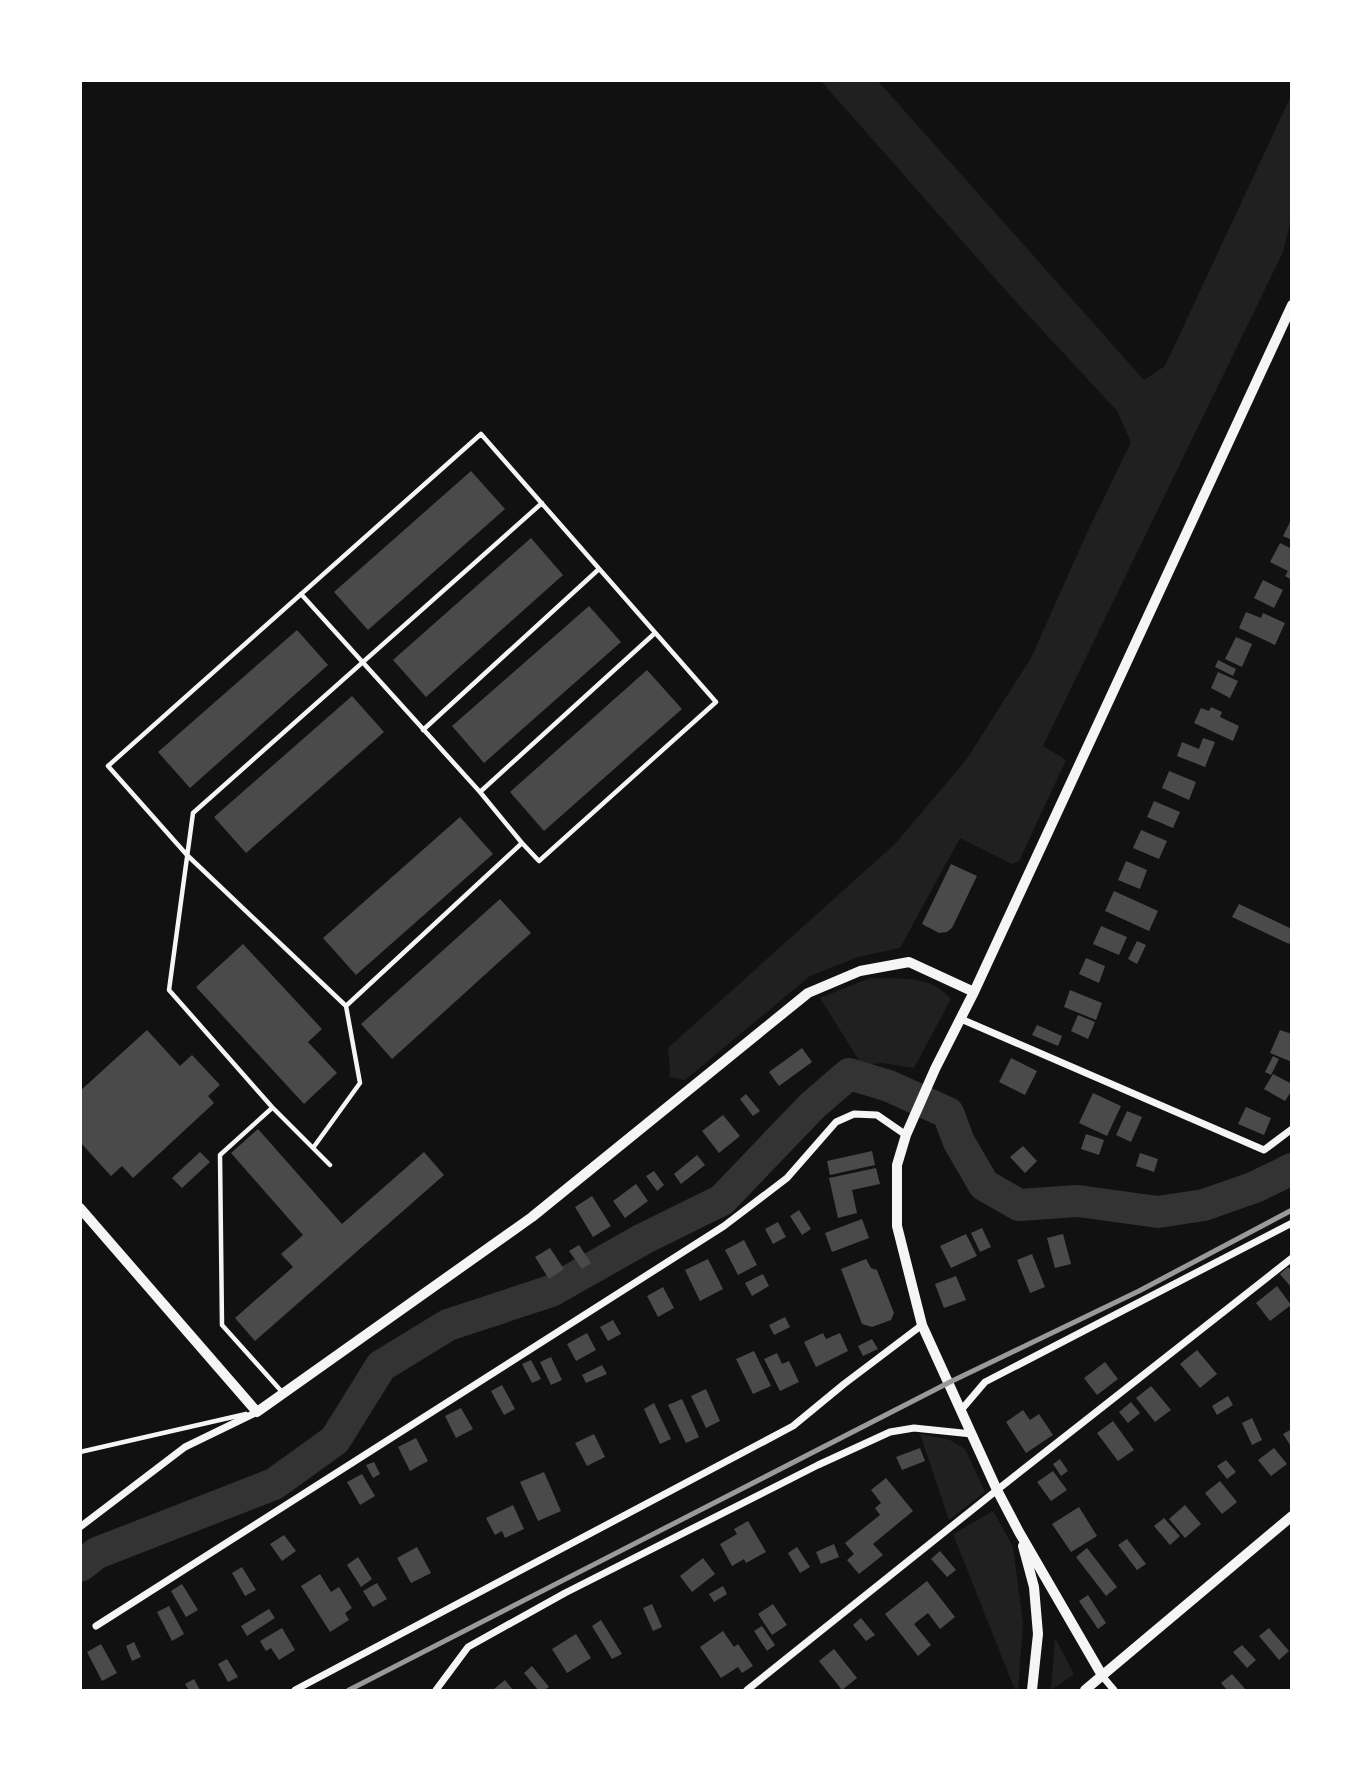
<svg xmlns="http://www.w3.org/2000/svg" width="1372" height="1771" viewBox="0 0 1372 1771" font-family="'Times New Roman',serif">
<rect width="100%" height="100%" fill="#111"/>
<path fill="#202020" d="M821,81H878L1144,380L1165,366L1291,96L1292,215L1283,252L1043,746L1066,760L1019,861L1012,864L960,838L900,948L858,957L810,976L685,1080L669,1077L670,1071L668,1048L895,844L966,760L1031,658L1085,537L1131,442L1117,411L1008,293Z
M870,978C899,979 930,974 951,999L914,1068L882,1063L862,1065L820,998Z
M920,1434L950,1440L965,1449L985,1492L949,1520Z
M993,1511L1013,1547L1023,1623L1018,1690H1015L953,1534Z
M1055,1638L1074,1674L1051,1690Z"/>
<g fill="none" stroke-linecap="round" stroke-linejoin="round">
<path stroke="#333" stroke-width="32" d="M80,1566L97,1553L274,1484L335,1440L381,1366L448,1325L551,1291L643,1239L722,1200L812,1106L849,1074L889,1086L948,1113L959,1142L984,1185L1019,1205L1078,1201L1158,1212L1204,1205L1255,1187L1292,1169"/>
</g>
<path fill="#4a4a4a" d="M471,471L505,509L368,630L334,592Z
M1292,518V540L1283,536Z
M531,538L563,575L426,697L393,660Z
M1280,543L1292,549V580L1285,576L1288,571L1270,562Z
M1263,580L1283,590L1274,608L1254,598Z
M589,606L621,642L484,763L452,726Z
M1246,612L1261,618L1263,613L1285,623L1275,645L1239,628Z
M297,630L328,665L190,788L158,752Z
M1236,637L1252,644L1242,667L1225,659Z
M1218,660L1236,669L1233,676L1215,667Z
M647,670L682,709L544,831L510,792Z
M1218,672L1238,681L1230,698L1211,688Z
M352,696L384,732L246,853L214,817Z
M1211,707L1222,712L1220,717L1239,726L1233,741L1194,723L1201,708L1209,711Z
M1203,738L1215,742L1205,767L1177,756L1182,742L1199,749Z
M1169,771L1196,782L1189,800L1162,788Z
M1154,801L1180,812L1173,828L1147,817Z
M460,817L493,854L356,975L323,938Z
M1141,830L1167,841L1159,859L1133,848Z
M1126,861L1147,870L1140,889L1118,880Z
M951,864L977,876L952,928L947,932L939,933L922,924Z
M1114,891L1158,911L1149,931L1105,911Z
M500,899L531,933L392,1059L361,1024Z
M1239,904L1292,929V938L1289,944L1232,917Z
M1101,926L1127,937L1119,955L1093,944Z
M1137,941L1146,945L1137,964L1128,959Z
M243,944L322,1029L308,1042L337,1073L304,1104L196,987Z
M1086,958L1105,966L1099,983L1079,974Z
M1070,990L1102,1003L1096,1020L1064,1007Z
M1078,1015L1095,1022L1088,1039L1071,1031Z
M1037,1025L1062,1036L1058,1046L1032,1035Z
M147,1030L180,1066L192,1055L220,1085L208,1096L214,1103L133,1178L122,1166L111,1176L80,1142V1124L82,1123L80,1121V1091Z
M1280,1030L1292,1034V1062L1270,1053Z
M802,1048L812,1062L779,1086L769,1072Z
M1273,1056L1279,1059L1271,1075L1265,1072Z
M1011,1058L1037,1071L1025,1095L999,1082Z
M1273,1074L1292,1084V1090L1285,1101L1264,1089Z
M1093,1093L1121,1106L1107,1136L1079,1123Z
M746,1094L760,1111L753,1116L740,1099Z
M1246,1107L1271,1118L1264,1135L1238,1124Z
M1127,1111L1142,1117L1131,1142L1116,1135Z
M723,1115L740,1136L719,1153L702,1131Z
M258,1129L342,1224L424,1152L444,1175L255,1341L235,1318L293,1267L281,1254L303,1235L231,1153Z
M1086,1134L1104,1140L1099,1155L1081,1149Z
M1023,1146L1037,1161L1025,1173L1010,1157Z
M872,1151L875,1165L830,1175L827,1161Z
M200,1152L210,1162L182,1188L172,1178Z
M1140,1153L1158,1159L1154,1172L1136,1166Z
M697,1155L705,1165L681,1184L674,1174Z
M876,1168L880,1184L852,1190L857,1213L838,1218L829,1178Z
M654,1171L664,1185L657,1191L646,1176Z
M636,1184L648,1201L625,1218L613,1201Z
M592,1196L611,1226L593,1237L575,1207Z
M799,1210L811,1229L802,1235L790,1216Z
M862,1219L869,1238L832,1252L825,1233Z
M778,1222L786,1237L773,1244L765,1229Z
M982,1228L991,1247L980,1252L971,1233Z
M966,1234L977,1256L951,1268L940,1246Z
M1063,1234L1071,1264L1055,1268L1047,1238Z
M744,1240L757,1265L738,1275L725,1250Z
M579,1245L591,1263L582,1269L569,1251Z
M550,1248L564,1269L549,1279L535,1257Z
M1032,1254L1045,1287L1030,1293L1017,1260Z
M708,1259L723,1289L700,1301L685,1270Z
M866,1259L871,1268L877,1270L894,1313L891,1320L872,1327L862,1324L841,1269Z
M1288,1267L1292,1271V1285L1290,1286L1280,1274Z
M763,1274L769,1286L752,1296L745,1283Z
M956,1276L966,1300L944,1308L935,1284Z
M1277,1286L1291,1305L1270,1321L1256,1303Z
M663,1287L674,1308L658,1317L647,1296Z
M785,1317L790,1327L774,1335L769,1325Z
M613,1320L621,1334L608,1341L600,1327Z
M587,1333L596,1350L576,1361L567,1344Z
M823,1333L826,1339L840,1333L848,1351L816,1367L804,1342Z
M872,1339L878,1349L863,1356L858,1346Z
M1197,1350L1217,1374L1200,1388L1180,1364Z
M754,1351L771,1386L753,1394L736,1359Z
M777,1353L782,1364L789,1361L799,1382L780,1391L764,1359Z
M551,1357L562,1380L551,1385L540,1362Z
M531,1360L541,1379L532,1383L522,1364Z
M1105,1362L1118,1379L1097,1395L1084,1378Z
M602,1365L607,1374L586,1383L582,1375Z
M502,1385L515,1409L504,1415L491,1391Z
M1151,1386L1171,1410L1155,1422L1136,1398Z
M706,1389L720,1421L706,1428L691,1396Z
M1228,1396L1233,1405L1217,1415L1212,1406Z
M682,1399L699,1437L686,1443L668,1405Z
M1131,1402L1140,1413L1128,1423L1119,1412Z
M654,1403L671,1439L660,1444L644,1409Z
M461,1408L473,1429L456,1438L445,1416Z
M1023,1410L1030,1420L1039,1414L1053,1435L1026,1453L1006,1422Z
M1252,1418L1262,1440L1252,1445L1242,1423Z
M1113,1421L1134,1450L1118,1461L1097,1433Z
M1292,1429V1448L1283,1434Z
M594,1434L605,1457L587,1466L575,1443Z
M416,1438L428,1461L410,1471L398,1447Z
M920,1448L925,1461L902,1470L896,1457Z
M1274,1448L1287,1464L1271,1476L1258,1460Z
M1060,1459L1068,1471L1061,1476L1053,1464Z
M1226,1460L1236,1472L1227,1479L1217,1466Z
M374,1462L380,1474L373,1478L366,1465Z
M1053,1471L1067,1490L1051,1501L1037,1482Z
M544,1472L561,1511L538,1521L520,1482Z
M362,1474L375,1496L360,1505L347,1482Z
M886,1478L913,1511L873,1544L883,1555L859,1574L847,1560L854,1554L845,1543L880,1515L875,1508L881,1503L871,1490Z
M1220,1481L1237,1502L1222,1514L1205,1493Z
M513,1505L524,1529L505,1538L502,1531L495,1535L486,1518Z
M1185,1505L1201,1524L1185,1538L1169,1519Z
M1079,1507L1097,1536L1071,1552L1052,1524Z
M1164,1518L1180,1536L1170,1545L1154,1526Z
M748,1521L766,1552L746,1563L744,1559L732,1566L720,1544L737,1534L734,1529Z
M284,1535L296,1551L282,1561L270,1544Z
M1127,1539L1146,1564L1137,1570L1118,1545Z
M834,1544L839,1557L821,1564L816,1552Z
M417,1547L431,1573L411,1583L397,1558Z
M797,1547L810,1567L800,1573L788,1553Z
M1087,1548L1117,1587L1106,1596L1076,1557Z
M940,1551L956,1570L947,1577L931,1559Z
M358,1557L372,1579L361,1587L347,1565Z
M703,1558L715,1574L692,1592L680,1576Z
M242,1567L256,1590L245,1596L232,1573Z
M320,1574L331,1592L339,1587L352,1608L345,1613L349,1620L330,1632L301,1586Z
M927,1581L955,1617L940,1629L928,1613L914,1624L931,1645L918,1656L885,1614Z
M377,1583L387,1599L373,1607L363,1591Z
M182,1584L198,1610L186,1617L171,1591Z
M723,1586L727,1594L714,1602L709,1594Z
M1088,1595L1106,1623L1098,1629L1079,1601Z
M652,1604L662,1627L653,1631L643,1608Z
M773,1604L787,1625L772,1635L758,1614Z
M169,1606L184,1634L172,1641L157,1612Z
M269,1609L275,1618L247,1636L241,1626Z
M861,1618L875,1635L866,1641L853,1625Z
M601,1620L622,1654L612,1659L592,1626Z
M762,1626L775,1645L767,1651L754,1631Z
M282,1628L295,1650L279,1660L271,1648L266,1651L260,1641Z
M1269,1628L1289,1651L1279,1660L1259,1636Z
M723,1631L734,1647L738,1644L753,1666L742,1673L738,1667L721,1678L700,1647Z
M576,1634L591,1658L567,1673L552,1649Z
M134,1642L141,1657L132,1661L126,1646Z
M101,1644L117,1673L102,1681L87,1652Z
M1242,1645L1256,1660L1247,1668L1233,1652Z
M834,1649L857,1678L842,1690L819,1661Z
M227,1659L238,1677L228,1682L218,1664Z
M532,1666L549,1687L544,1690H538L524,1673Z
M1232,1674L1246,1690H1227L1221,1683Z
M194,1679L200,1690H189L185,1684Z
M505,1680L513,1690H495L494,1689Z"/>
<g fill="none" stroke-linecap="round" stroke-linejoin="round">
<path stroke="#f5f5f5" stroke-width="4.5" d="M301,594L480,792L522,843L539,861L716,702L481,434L108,766L187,855L346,1006L360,1083L313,1148
M423,730L599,569
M480,792L655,633
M346,1006L522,843
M272,1108L220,1155L222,1325L283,1393
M330,1165L272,1107L169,990L193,813L542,503
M80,1452L246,1414"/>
<path stroke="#f5f5f5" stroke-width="7" d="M961,1019L1264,1150L1292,1129
M962,1409L985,1382L1292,1223
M80,1527L185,1447L257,1412
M96,1626L724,1226L787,1178L836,1122L854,1114L877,1115L906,1135
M1103,1677L1114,1690
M295,1690L793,1426L844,1384L922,1325
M436,1690L468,1647L565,1593L818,1465L890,1432L914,1428L972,1434
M747,1690L997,1490L1292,1258"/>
<path stroke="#f5f5f5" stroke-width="10" d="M80,1208L257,1412L532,1217L808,993L860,971L909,962L974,992
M1023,1546L1034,1587L1038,1634L1032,1690
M1103,1677L1019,1532L997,1490L922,1325L897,1226V1165L906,1135L935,1069L974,992L1292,305
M1085,1690L1292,1516"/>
<path stroke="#9a9a9a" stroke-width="5" d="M349,1690L950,1382L1139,1291L1292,1210"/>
</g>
<rect width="1372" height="1771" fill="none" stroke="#ffffff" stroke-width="164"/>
</svg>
